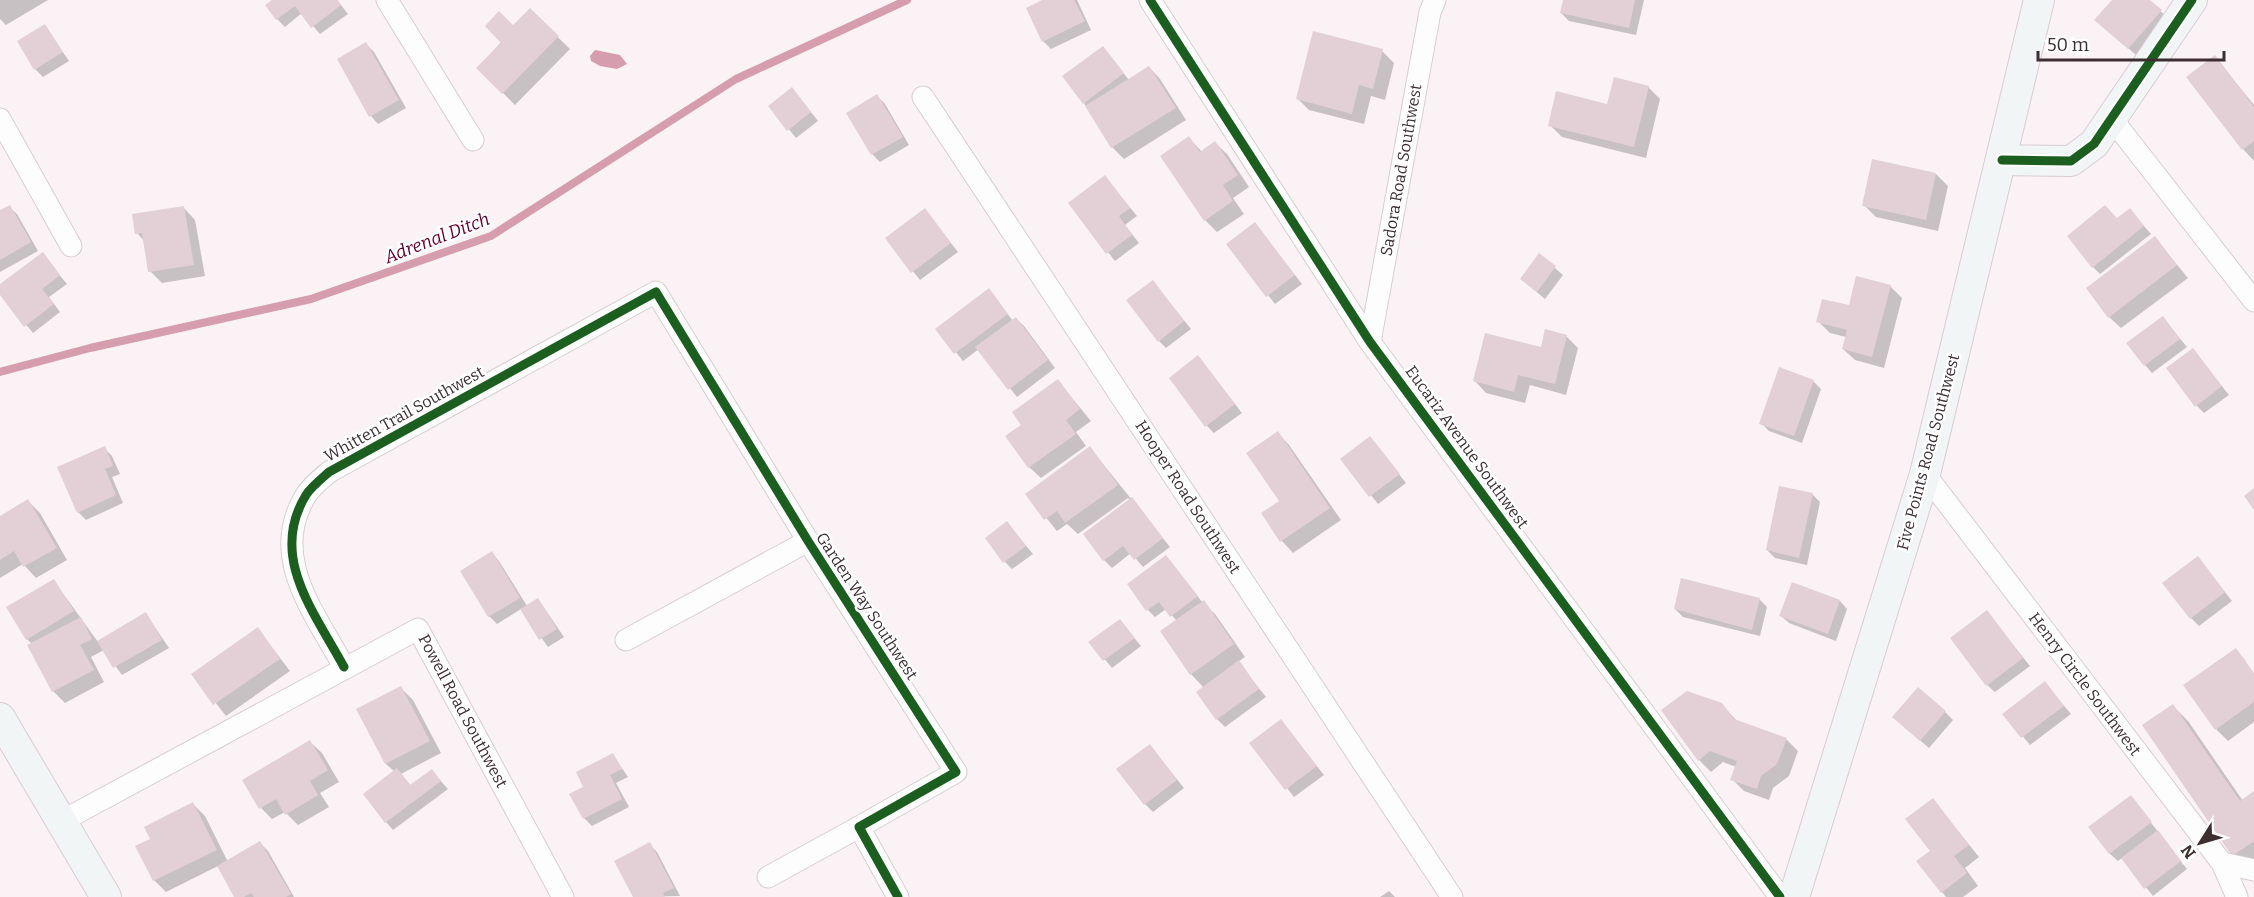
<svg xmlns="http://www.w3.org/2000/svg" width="2254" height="897" viewBox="0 0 2254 897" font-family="Bitter,serif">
<rect width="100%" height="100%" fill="#faf2f4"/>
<path fill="#d59dae" d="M595,50L620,55L627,64L617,69L600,66L591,61L590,56Z"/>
<path fill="#0003" d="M0,0H48L6,25L0,19Z
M275,0H337L348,14L320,34L302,13L285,27L277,19Z
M1046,0H1077L1091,30L1051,49L1043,41Z
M1564,0H1644L1636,35L1569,21L1561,13Z
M2114,0H2148L2169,19L2136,55L2104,27Z
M530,10L570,49L515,105L478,68Z
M45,26L69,61L43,77L35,69Z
M366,44L374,52L406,108L378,124L371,116L339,60Z
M1103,48L1129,80L1149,67L1160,79L1186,120L1124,159L1112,147L1084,103Z
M1382,51L1394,63L1385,100L1371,96L1364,124L1309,110L1297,98Z
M2215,57L2254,105V161L2243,149Z
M1648,87L1660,99L1646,158L1562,137L1550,125L1609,106Z
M877,96L885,104L909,145L880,162L872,154Z
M799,97L818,121L796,138L770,106Z
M1189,138L1202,152L1215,143L1227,154L1249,187L1233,198L1244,214L1217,232L1205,220Z
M1936,174L1948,186L1938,231L1876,217L1864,205Z
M1105,177L1137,216L1125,225L1139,243L1115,261L1070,204Z
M9,207L17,214L38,251L0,272V212Z
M184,208L195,220L205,276L162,283L150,271L145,242L137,233Z
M925,210L958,252L920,280L887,239Z
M2137,218L2151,234L2100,274L2093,267L2117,220Z
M1255,224L1302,284L1275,304L1228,244Z
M2155,238L2188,278L2121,328L2109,317Z
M42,254L67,284L49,297L60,312L33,333L0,293V286Z
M1540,255L1563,275L1545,299L1521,279Z
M1153,282L1191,329L1166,348L1159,341Z
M1890,286L1902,298L1884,368L1855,360L1843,349L1846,337L1830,333L1818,321Z
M989,290L1013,321L1016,319L1024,326L1055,368L1017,397L979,349L963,361L937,329Z
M2163,318L2187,347L2152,373L2145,365Z
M1566,336L1578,348L1566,395L1530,385L1525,403L1486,393L1475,381Z
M2193,350L2229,395L2204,413L2197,406Z
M1198,357L1242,413L1214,433L1207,426Z
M1058,381L1091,421L1076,432L1086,446L1041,478L1029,467L1023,425Z
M1813,381L1821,389L1802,443L1769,431L1761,423Z
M1278,433L1289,445L1341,520L1293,553L1282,541Z
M1370,438L1406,483L1378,504L1342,459Z
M104,448L112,456L120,474L112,477L123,503L86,520L78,512Z
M1090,448L1170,547L1143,567L1131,553L1112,568L1104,560L1130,500L1128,498L1078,534L1067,524L1057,531L1027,494Z
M1812,494L1820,502L1807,565L1775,558L1767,550Z
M28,501L40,513L67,560L36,578L23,564L0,578V518Z
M1007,523L1033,554L1012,569L1005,562Z
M492,553L499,561L527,606L538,599L564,637L548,647L521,609L497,624L489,616Z
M1166,557L1203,603L1215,614L1245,657L1238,662L1266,697L1225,727L1217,719L1204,688L1191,674L1162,631L1177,621L1166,609L1155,617L1148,610Z
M2198,558L2232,601L2199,626L2191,618Z
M54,581L98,642L146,614L169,648L122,675L104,650L91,657L104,682L65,703L53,691L32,644L27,639Z
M1759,599L1767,607L1760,636L1683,617L1675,609Z
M1840,601L1847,609L1836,641L1789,623L1781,616Z
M1987,612L2030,666L1995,692L1987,685Z
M1120,621L1141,646L1112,668L1091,643Z
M258,629L290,671L226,716L193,674Z
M2235,650L2246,661H2243L2254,676V722L2228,741L2216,729Z
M2045,683L2071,714L2030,745L2004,714Z
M401,688L413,700L441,753L401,774L412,787L432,771L448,789L393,830L386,822L395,772L386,764Z
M1722,705L1738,722L1786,739L1798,751L1789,776L1773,788L1769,800L1744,791L1732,779L1736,767L1723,762L1711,772L1699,760Z
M2173,706L2188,721L2243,801L2254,793V867L2233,855Z
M1945,712L1953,720L1929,748L1902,725Z
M1281,721L1324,775L1294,797L1252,743Z
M310,742L322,753L339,782L320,793L329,807L298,825L285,812L272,819L261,808Z
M1150,746L1184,788L1153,812L1145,804Z
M613,755L628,777L616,783L629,807L592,826L584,818L585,787Z
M2131,797L2187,869L2153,896L2122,858L2118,861L2110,854L2090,827Z
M1933,800L1979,857L1965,868L1978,886L1963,897H1946L1942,892L1932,851Z
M193,804L205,816L228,862L260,843L268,851L294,897H236L218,866L166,892L154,880L152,839Z
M649,844L657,852L680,896L634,897Z
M1389,891L1395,897H1380Z"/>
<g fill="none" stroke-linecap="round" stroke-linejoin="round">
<path stroke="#d59dae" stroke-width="8" d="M0,372L90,348L311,299L491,236L736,79L907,0"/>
</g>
<path fill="#e3d0d6" d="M272,0H337L341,5L311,28L295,6L276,20L265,5Z
M1042,0H1074L1085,21L1042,42L1026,8Z
M1563,0H1635L1629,28L1560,13Z
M2112,0H2150L2162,10L2128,49L2094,20Z
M530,8L559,36L502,94L476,68L501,43L485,26L499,11L513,25Z
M45,24L63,52L34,70L17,41Z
M1313,31L1383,49L1373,89L1359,85L1352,114L1296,99Z
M366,42L399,100L369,117L337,59Z
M1103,46L1124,73L1083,104L1062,76Z
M2215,55L2254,107V141L2242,150L2186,77Z
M1149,66L1176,108L1111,148L1085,106Z
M1614,77L1649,86L1634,147L1548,126L1556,91L1607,104Z
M792,87L811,112L787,131L768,106Z
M877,94L903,137L871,155L846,113Z
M1189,136L1200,152L1215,141L1238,175L1223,185L1233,201L1204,221L1160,156Z
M1872,159L1936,173L1926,220L1862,206Z
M1105,175L1130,208L1119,216L1132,235L1106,254L1068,203Z
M10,205L31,242L0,260V210Z
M2105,205L2117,218L2130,208L2144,226L2092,268L2067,236Z
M184,206L194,265L148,272L142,233L135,234L132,214Z
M925,208L951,243L911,273L885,238Z
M1255,222L1295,275L1266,297L1226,244Z
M2155,236L2177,265L2108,318L2086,288Z
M43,252L60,275L42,289L54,304L24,327L0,295V284Z
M1539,253L1556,266L1537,292L1520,279Z
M1856,276L1891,285L1872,357L1842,349L1847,330L1816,322L1822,299L1849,305Z
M1153,280L1184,321L1158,342L1126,300Z
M989,288L1008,314L954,354L935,329Z
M2163,316L2180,339L2144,366L2126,343Z
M1016,317L1048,360L1008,390L975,347Z
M1545,329L1567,335L1555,384L1518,375L1514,392L1473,381L1485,333L1541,347Z
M2193,348L2222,386L2195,407L2166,368Z
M1198,355L1235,404L1205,427L1169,378Z
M1779,367L1814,380L1794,436L1759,424Z
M1058,379L1080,409L1066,420L1076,434L1028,468L1005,436L1021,425L1012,412Z
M1278,431L1330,508L1280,542L1261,513L1279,501L1246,453Z
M1370,436L1400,474L1369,497L1340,459Z
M105,446L113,466L105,469L116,495L77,513L57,467Z
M1090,446L1118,485L1065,523L1057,511L1044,520L1025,494Z
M1779,486L1813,493L1799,558L1766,550Z
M2254,488V510L2244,496Z
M1132,497L1163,538L1134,560L1123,546L1103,561L1083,534Z
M28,499L57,548L23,567L14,551L0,560V516Z
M1007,521L1026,546L1003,563L985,538Z
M492,551L520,598L488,617L460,571Z
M1166,555L1198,596L1170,617L1159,602L1146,611L1127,584Z
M2198,556L2225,592L2190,619L2162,583Z
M1681,578L1760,598L1752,630L1674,609Z
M54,579L74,611L26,640L6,607Z
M1792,582L1840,600L1828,634L1779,616Z
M538,598L557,629L539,640L520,609Z
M1204,600L1234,644L1190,675L1160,631Z
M1987,610L2023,658L1986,686L1950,638Z
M146,612L162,640L113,668L97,641Z
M81,617L92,639L80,645L94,670L52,692L27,645Z
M1120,619L1135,638L1103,661L1088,642Z
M258,627L280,659L213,705L191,674Z
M2236,648L2254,673V702L2215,730L2183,685Z
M1239,660L1259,689L1216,720L1196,692Z
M2045,681L2064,706L2021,738L2002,714Z
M401,686L430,741L385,764L356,709Z
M1918,687L1946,711L1920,741L1892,717Z
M1687,691L1722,703L1734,719L1787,738L1777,764L1761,776L1757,789L1730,780L1737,761L1710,751L1698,761L1661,710Z
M2173,704L2240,801L2254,791V841L2232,856L2142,725Z
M1281,719L1317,766L1285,790L1249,743Z
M310,740L328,770L310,781L318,795L285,815L276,799L259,809L242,780Z
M1150,744L1177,780L1144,805L1116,769Z
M613,753L622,769L610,775L622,799L583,819L569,794L583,787L576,772Z
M397,768L410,785L432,769L441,781L385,823L363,794Z
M2131,795L2152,822L2109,854L2088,827Z
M1933,798L1969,845L1954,856L1967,873L1941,893L1916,861L1930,851L1905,819Z
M193,802L217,850L153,881L135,846L150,839L144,827Z
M2158,830L2181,861L2144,889L2121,858Z
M260,841L291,894L286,897H254L251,893L244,897H234L217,866Z
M650,842L674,888L663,893L665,897H633L614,861Z"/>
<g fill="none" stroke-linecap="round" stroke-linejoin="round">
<g stroke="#d8cdd0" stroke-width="23">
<path id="street" d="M387,0L473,140
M1150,0L1370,342L1780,897
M923,97L1452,897
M0,119L71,246
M2112,119L2254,301
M1370,342L1430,12L1435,0
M1925,474L2222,863L2237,897
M626,640L808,541
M344,667C315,613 268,557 306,495C311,487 321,479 329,472L656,292L808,541L956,772L859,827L898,897
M62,821L418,629L563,897
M2222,863L2254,870
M768,877L859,827"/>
</g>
<g stroke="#d8cdd0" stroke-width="32">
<path id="secondary" d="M2002,160L2071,161L2094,144L2192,0
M0,718L106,897
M1794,897L1925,474L2039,0"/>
</g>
<use href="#street" stroke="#fefdfd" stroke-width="21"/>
<use href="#secondary" stroke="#f2f5f5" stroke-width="30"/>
<g stroke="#fff" stroke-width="13">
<path id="cycleway" d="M1150,0L1370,342L1780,897
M2002,160L2071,161L2094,144L2192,0
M344,667C315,613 268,557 306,495C311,487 321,479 329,472L656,292L808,541L956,772L859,827L898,897"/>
</g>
<use href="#cycleway" stroke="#1b5e20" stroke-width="9"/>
</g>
<g text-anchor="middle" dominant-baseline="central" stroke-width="5" stroke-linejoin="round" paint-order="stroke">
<g font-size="16" fill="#3d2e32" stroke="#fff">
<text transform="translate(1401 170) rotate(-80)">Sadora Road Southwest</text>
<text transform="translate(404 414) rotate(-29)">Whitten Trail Southwest</text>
<text transform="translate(1467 447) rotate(54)">Eucariz Avenue Southwest</text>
<text transform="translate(1928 452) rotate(-75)">Five Points Road Southwest</text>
<text transform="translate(1188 497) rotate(57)">Hooper Road Southwest</text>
<text transform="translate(867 606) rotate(57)">Garden Way Southwest</text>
<text transform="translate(2085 684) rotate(53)">Henry Circle Southwest</text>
<text transform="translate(463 711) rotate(62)">Powell Road Southwest</text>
</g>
<g font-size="18" font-style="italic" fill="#61002f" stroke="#fff">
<text transform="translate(437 238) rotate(-21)">Adrenal Ditch</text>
</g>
</g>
<g transform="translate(2200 843) rotate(233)" stroke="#ffffff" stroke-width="4.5" paint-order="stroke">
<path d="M0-4.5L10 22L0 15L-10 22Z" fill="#3d2e32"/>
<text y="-9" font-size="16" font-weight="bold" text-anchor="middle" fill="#3d2e32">N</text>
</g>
<path d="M2038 51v9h186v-9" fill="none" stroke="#3d2e32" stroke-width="3"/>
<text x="2047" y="51" font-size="18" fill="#3d2e32" stroke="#ffffff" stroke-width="4.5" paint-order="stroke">50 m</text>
</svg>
